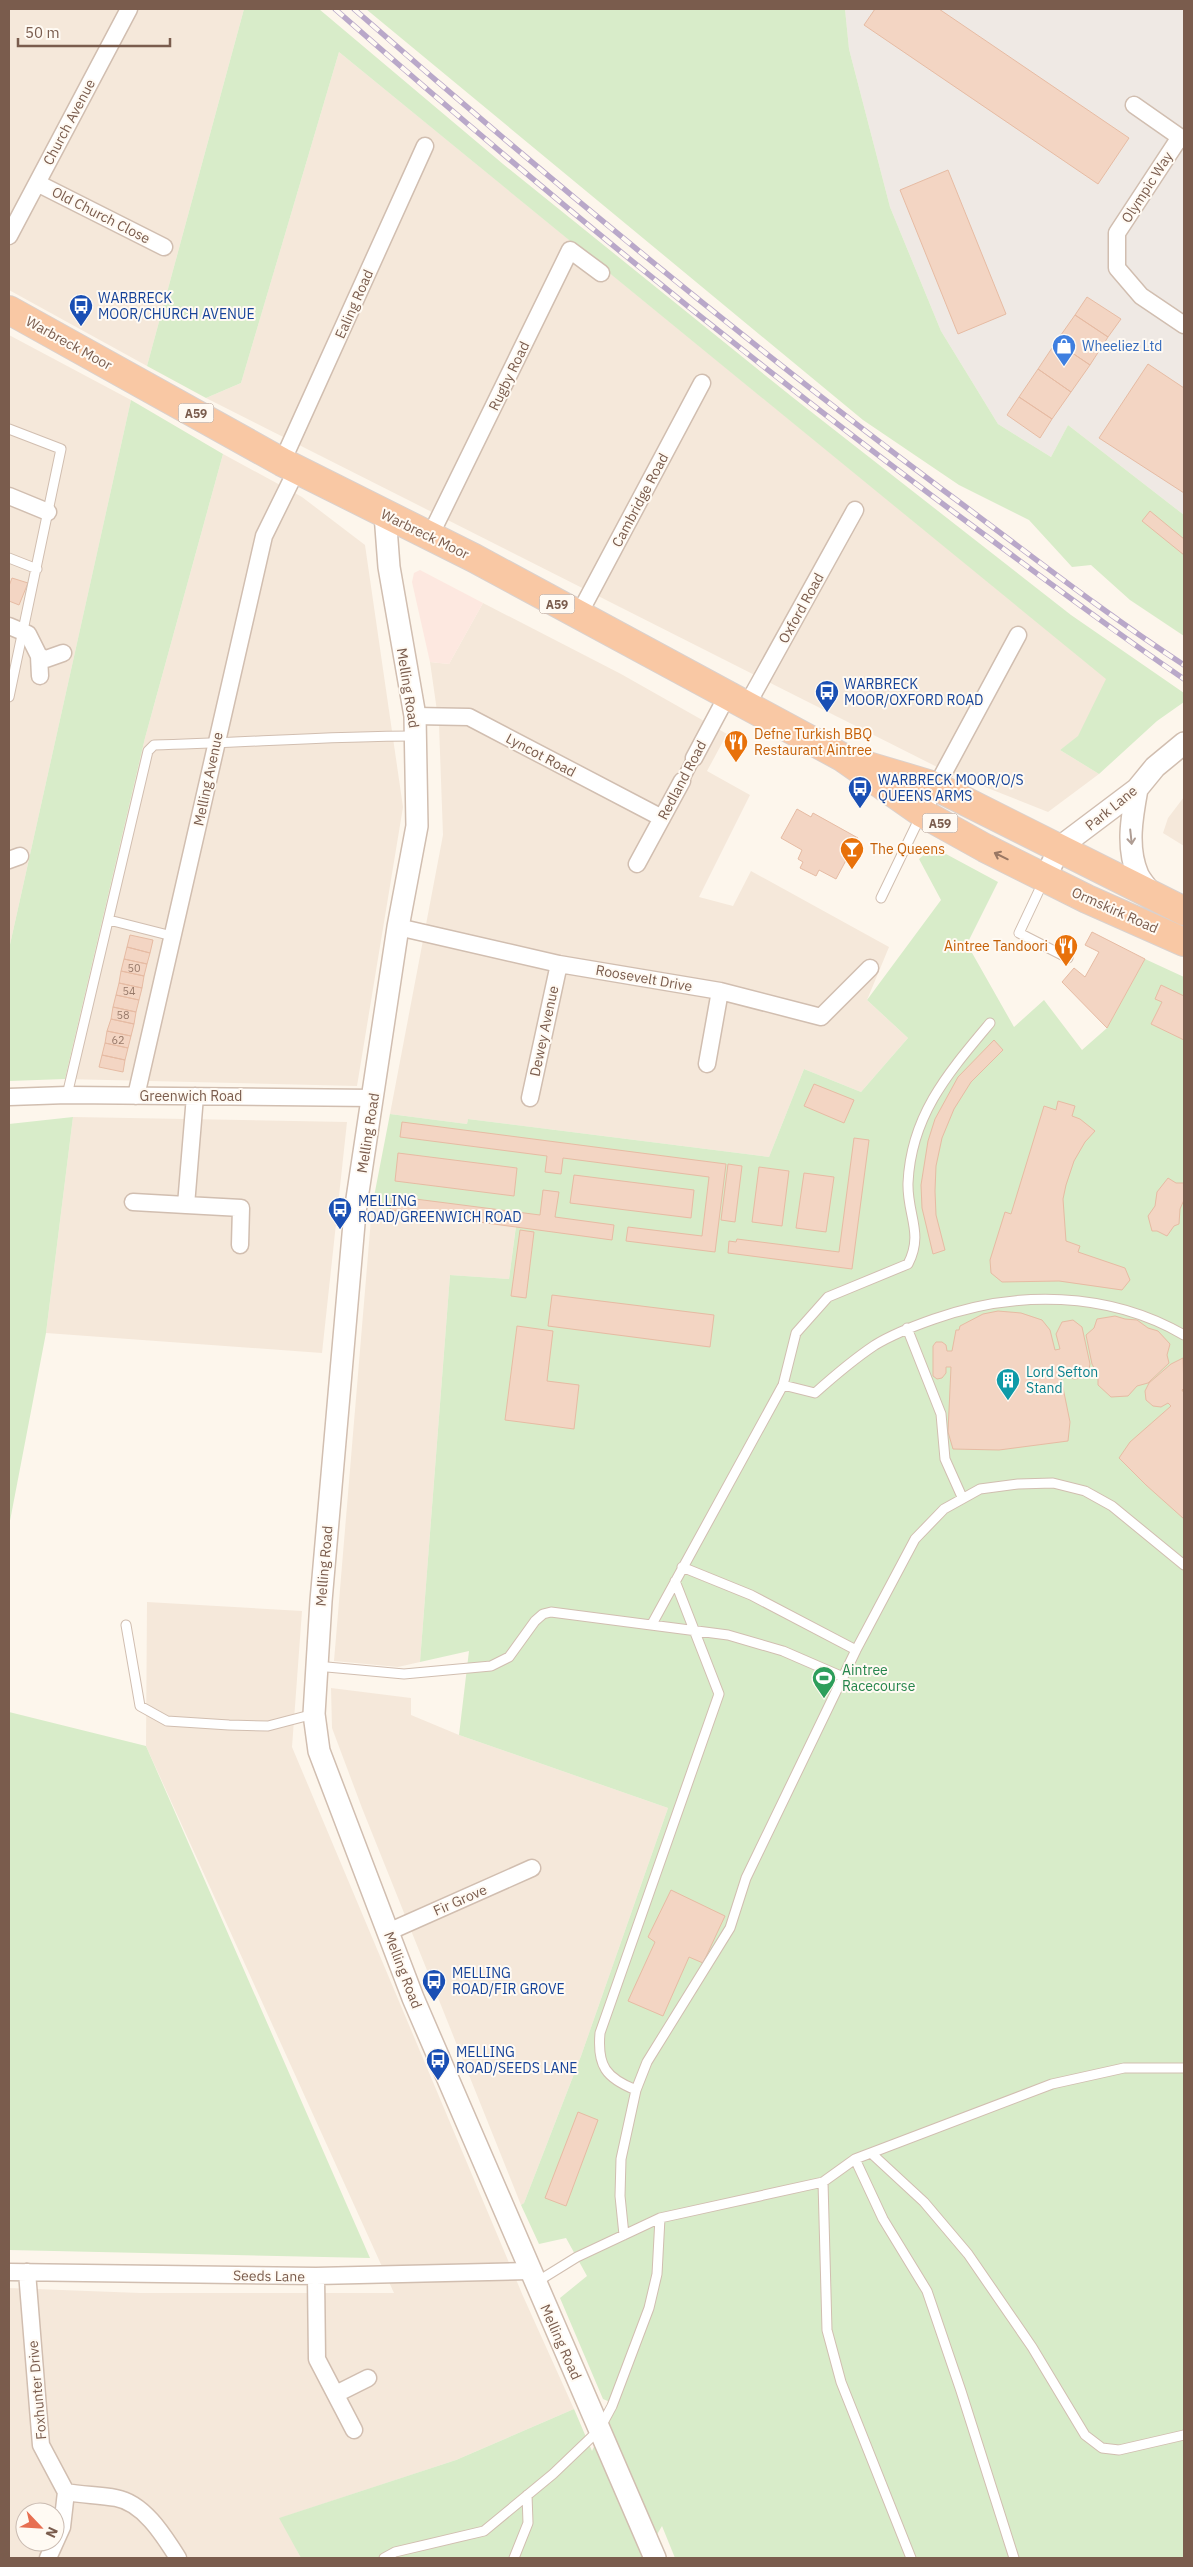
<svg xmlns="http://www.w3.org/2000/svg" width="1193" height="2567" viewBox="0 0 1193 2567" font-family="'IBM Plex Sans',sans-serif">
<rect width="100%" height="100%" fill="#fdf6ec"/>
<path fill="#f5e8da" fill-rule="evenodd" d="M9,9H244L147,366L9,290Z
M339,52L1107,679L1078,737L1060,750L1099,774L1048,812L947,772L206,398L241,383Z
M9,335L131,400L9,949Z
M223,454L302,497L365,545L403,807L357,1086L65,1079L145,738Z
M483,603L621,674L727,734L707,771L750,795L699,897L733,906L751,871L889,947L867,1000L908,1038L861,1092L804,1069L769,1157L468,1119L467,1124L390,1114L443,835L439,725L430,662L449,664Z
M1184,797V846L1163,833L1168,818Z
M73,1117L347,1122L322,1353L46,1333Z
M372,1207L516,1225L509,1279L450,1275L420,1662L398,1667L334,1661Z
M147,1602L302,1611L292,1747L523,2296L574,2409L456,2460L280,2518L301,2558H9V2288L140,2293H394L146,1746ZM25,2512H55V2542H25Z
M331,1688L411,1698V1715L459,1735L668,1808L581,2056L524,2203L521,2205L362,1808L332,1728Z"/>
<path fill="#fde8e0" d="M420,570L483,603L449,664L430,662L412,582L414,573Z"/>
<path fill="#efe9e4" d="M845,9H1184V515L1068,425L1051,457L998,424L941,331L890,207L849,49Z"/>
<path fill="#d8ecc9" d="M244,9H319L503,164L791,396L1071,615L1184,693V702L1157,721L1099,774L1060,750L1078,736L1106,679L339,52L241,383L206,398L147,366Z
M366,9H845L849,49L890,207L941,331L998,424L1051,457L1068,425L1184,515V636L1130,600L1091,565L1072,567L1029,520L959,485L863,420Z
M131,400L223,454L145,738L65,1079L9,1081V949Z
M933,847L998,882L967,944L1014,1027L1044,1000L1082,1050L1107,1028L1145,959L1184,977V2558H675L662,2526L643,2558H301L279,2518L456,2460L574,2409L592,2451L612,2407L610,2402L603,2399L560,2298L587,2276L566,2238L539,2244L521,2205L524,2203L581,2056L668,1808L459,1735L469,1651L420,1662L450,1275L509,1279L516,1226L372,1207L390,1114L467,1124L468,1119L769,1157L804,1069L861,1092L908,1038L867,1000L941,900L919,859Z
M73,1117L46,1333L9,1526V1124Z
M9,1712L146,1746L370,2258L9,2250Z"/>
<path fill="#f3d5c3" stroke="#e6bba3" d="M875,9H939L1129,138L1098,184L864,25Z
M948,170L1006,314L958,334L900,190Z
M1087,297L1121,319L1108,337L1075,315Z
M1075,315L1108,337L1090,365L1056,342Z
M1056,342L1090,365L1071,392L1038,369Z
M1148,364L1184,388V493L1099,438Z
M1038,369L1071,392L1052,419L1019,397Z
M1019,397L1052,419L1040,438L1007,415Z
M1150,511L1184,539V555L1142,521Z
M12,578L28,583L19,605L9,601V586Z
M797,809L811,817L813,813L858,838L836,879L819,870L816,876L800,868L803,862L798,859L802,850L781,838Z
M1092,932L1145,959L1107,1028L1062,982L1074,968L1085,977L1099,952L1085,945Z
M130,935L153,940L150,953L127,947Z
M127,947L150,953L147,964L124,959Z
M124,959L147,964L144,976L121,971Z
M121,971L144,976L142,988L119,983Z
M119,983L142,988L139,1000L116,995Z
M1161,985L1184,996V1040L1151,1024L1162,1002L1155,999Z
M116,995L139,1000L136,1012L113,1007Z
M113,1007L136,1012L134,1024L111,1019Z
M111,1019L134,1024L131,1036L107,1031Z
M107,1031L131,1036L128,1048L105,1043Z
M994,1040L1003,1050L971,1082L954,1109L942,1138L936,1166L935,1191L936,1215L945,1250L933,1254L922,1208L921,1185L928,1141L935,1119L958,1077Z
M105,1043L128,1048L125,1060L102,1055Z
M102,1055L125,1060L123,1072L99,1067Z
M814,1084L854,1100L844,1123L804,1106Z
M1058,1101L1075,1106L1072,1116L1080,1119L1095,1131L1085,1142L1074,1161L1066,1185L1063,1199L1066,1241L1080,1246L1078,1252L1125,1268L1130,1280L1122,1290L1059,1281L1002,1282L991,1273L990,1260L1005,1212L1011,1214L1044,1106L1056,1110Z
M402,1122L726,1164L715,1252L626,1241L628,1227L702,1236L709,1177L563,1158L561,1174L545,1172L547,1156L400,1137Z
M854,1138L869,1140L852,1269L728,1253L729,1241L736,1242L737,1239L839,1252Z
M398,1153L517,1168L514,1196L395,1181Z
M728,1164L742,1166L735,1222L721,1220Z
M759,1167L789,1171L782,1226L752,1222Z
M804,1173L834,1177L826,1232L796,1228Z
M574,1175L694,1190L691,1218L570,1203Z
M1168,1178L1176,1183H1184V1200L1180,1209L1179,1224L1174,1226L1167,1236L1157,1231H1152L1148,1216L1155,1206L1157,1192Z
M543,1190L559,1192L555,1217L614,1225L612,1240L390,1210L392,1196L540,1215Z
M520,1230L534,1232L526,1298L511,1296Z
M552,1295L714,1315L710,1347L548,1326Z
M998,1311L1021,1313L1042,1320L1050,1330L1055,1350L1060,1349L1056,1334L1062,1322L1073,1320L1082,1327L1090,1364L1088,1374L1082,1378L1074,1379L1068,1376L1064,1368H1059L1070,1422L1068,1441L999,1450L953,1449L948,1432L951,1367H946V1373L942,1378L937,1379L933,1376V1346L936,1342H942L946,1345L947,1351H952L956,1330H959L960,1326L983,1314Z
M1115,1316L1125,1319L1137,1320L1148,1328L1158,1331L1170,1344L1167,1355L1169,1363L1148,1383L1137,1386L1128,1396L1111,1397L1098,1385V1375L1092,1364L1086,1335L1094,1328L1097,1319Z
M517,1326L553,1331L547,1381L579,1385L574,1429L505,1420Z
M1183,1358L1184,1388L1182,1390L1184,1393V1519L1146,1485L1119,1458L1130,1442L1171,1406L1168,1403L1161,1407L1153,1406L1146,1400L1145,1391L1149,1383L1171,1364Z
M671,1890L725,1916L703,1963L689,1957L663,2016L628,2001L655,1942L648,1937Z
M578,2112L598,2120L566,2206L545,2198Z"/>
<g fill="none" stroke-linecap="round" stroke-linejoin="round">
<g stroke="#d1beb0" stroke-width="11">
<path id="service" d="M9,429L61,449L9,697
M9,558L37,569
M1044,880L1019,933L1068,958
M881,898L921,815
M109,920L172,936
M67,1095L148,751L154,745C241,743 328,736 415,736
M907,1328L941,1414L945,1459L962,1497
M783,1385L796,1333L828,1297L908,1264C924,1233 907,1215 908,1183C911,1115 949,1072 990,1023
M682,1567L751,1595L856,1650
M652,1624L783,1385L815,1393C834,1376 854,1359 875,1345C893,1334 914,1326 934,1319C1016,1290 1108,1291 1184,1335
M126,1625L140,1706L167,1721L229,1725L268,1726L314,1714
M316,1666L404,1674L491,1666L509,1657L535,1621L543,1614L551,1612L728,1635L783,1651L843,1677
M636,2090C606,2078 597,2066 600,2033L719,1694L675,1581
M871,2153L924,2202L968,2254L1032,2347L1085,2435L1102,2448L1119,2450L1184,2435
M855,2159L883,2219L927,2291L961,2391L1014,2558
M823,2182L827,2330L841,2382L911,2558
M624,2235L620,2196L621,2159L636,2090L647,2062L730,1928L746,1878L856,1650L915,1539L944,1509L980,1489L1018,1484L1053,1483L1085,1491L1112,1506L1184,1565
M535,2283L577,2257L660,2218L823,2182L855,2159L1052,2084L1124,2068H1184
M384,2558L395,2552L484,2531L553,2474L599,2430L612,2406L649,2308L657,2274L660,2218
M514,2558L528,2523L527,2495"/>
</g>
<g stroke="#d1beb0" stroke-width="15">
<path id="pedestrian" d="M682,781L694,758"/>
</g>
<g stroke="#d1beb0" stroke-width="19">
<path id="minor" d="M1134,105L1184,140
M1180,137L1117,233V268L1141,296L1184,325
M37,183L164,247
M9,236L129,9
M282,462L425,146
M9,496L48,512
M430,536L570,250L601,273
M578,616L702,383
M9,626L28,634L39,656L46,659L63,653
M39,656L40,676
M747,705L855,510
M415,716L469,717L662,818
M694,758L727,696
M922,813L1018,635
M9,860L20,856
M637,864L682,781
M398,927L559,964L720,991L821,1017L870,968
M707,1064L720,991
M136,1096L264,536L297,469
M195,1096L186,1205L241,1208L240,1245
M9,1097L67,1095L374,1098
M530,1098L559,964
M133,1202L186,1205
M388,1932L532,1868
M9,2272L316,2276L529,2271
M27,2272L41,2445L66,2492L62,2527L48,2558
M316,2276L317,2359L354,2430
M336,2394L368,2378
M66,2492C83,2495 100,2495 116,2498C144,2503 164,2536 178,2558"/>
</g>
<g stroke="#d1beb0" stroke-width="24">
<path id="tertiary" d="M385,514L389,567L415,716L417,826L398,927L355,1212L321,1601L314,1714L319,1751L413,1998L655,2558
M1137,789C1132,816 1126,848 1138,875C1141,881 1147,888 1152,894
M1045,878L1060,847L1137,789L1155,767L1184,743"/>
</g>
<g stroke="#dad1cd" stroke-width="30">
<path id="trunk" d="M9,310L282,462L474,558L842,757L922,813L985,848L1087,899L1184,942
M868,766L935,786L1184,911"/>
</g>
<use href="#service" stroke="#fff" stroke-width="9"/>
<use href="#pedestrian" stroke="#fff" stroke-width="12"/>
<use href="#minor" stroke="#fff" stroke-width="16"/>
<use href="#tertiary" stroke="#fff" stroke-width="21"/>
<use href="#trunk" stroke="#f9c8a4" stroke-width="28"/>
<g stroke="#b9a8c9" stroke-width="5.5">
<path id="rail" d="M335,9C535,185 741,354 955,513C1031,569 1106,626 1184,679
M354,9C544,176 741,338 943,490C1023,549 1101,611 1184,665"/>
</g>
<use href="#rail" stroke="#fffaf3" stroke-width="4" stroke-dasharray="11" stroke-linecap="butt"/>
</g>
<defs><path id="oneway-shaft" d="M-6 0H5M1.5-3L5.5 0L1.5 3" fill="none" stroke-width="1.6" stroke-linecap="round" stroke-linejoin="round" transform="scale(1.25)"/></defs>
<use stroke="#af9d94" href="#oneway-shaft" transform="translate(1131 837) rotate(84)"/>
<use stroke="#9a7763" href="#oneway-shaft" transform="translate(1001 856) rotate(-154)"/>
<defs>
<g id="bus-pin" transform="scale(1.25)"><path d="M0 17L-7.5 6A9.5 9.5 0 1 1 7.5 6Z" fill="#1a4fb4" stroke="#fffaf3"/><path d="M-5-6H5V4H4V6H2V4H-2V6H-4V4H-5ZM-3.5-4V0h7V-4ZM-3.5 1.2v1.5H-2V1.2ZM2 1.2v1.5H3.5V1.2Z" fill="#fff"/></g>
<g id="shop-pin" transform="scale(1.25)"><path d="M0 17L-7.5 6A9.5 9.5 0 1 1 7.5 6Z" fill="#3f7fe0" stroke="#fffaf3"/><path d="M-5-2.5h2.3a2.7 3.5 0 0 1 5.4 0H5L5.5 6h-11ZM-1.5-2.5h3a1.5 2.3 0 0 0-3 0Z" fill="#fff"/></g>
<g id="restaurant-pin" transform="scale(1.25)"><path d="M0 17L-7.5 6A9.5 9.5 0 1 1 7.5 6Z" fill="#e8710a" stroke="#fffaf3"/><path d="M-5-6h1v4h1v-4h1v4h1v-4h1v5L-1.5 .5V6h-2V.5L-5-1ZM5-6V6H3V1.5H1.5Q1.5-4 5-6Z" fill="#fff"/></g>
<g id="bar-pin" transform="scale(1.25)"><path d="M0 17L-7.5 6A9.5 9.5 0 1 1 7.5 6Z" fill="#e8710a" stroke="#fffaf3"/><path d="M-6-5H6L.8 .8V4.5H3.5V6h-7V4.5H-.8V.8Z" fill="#fff"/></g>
<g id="building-pin" transform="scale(1.25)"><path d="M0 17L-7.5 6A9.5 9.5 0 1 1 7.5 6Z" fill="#0f9aa8" stroke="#fffaf3"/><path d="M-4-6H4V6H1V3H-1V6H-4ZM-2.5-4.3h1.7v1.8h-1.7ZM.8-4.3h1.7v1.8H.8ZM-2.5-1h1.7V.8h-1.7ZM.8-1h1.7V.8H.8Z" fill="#fff"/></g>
<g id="stadium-pin" transform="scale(1.25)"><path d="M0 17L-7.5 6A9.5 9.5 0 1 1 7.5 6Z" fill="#2e9e5b" stroke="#fffaf3"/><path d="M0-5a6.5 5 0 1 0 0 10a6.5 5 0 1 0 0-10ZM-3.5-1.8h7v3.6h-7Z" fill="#fff"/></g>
</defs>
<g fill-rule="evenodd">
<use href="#bus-pin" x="81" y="306"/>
<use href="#shop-pin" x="1064" y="346"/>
<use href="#bus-pin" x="827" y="692"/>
<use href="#restaurant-pin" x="736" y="742"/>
<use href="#bus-pin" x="860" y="788"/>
<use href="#bar-pin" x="852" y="849"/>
<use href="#restaurant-pin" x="1066" y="946"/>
<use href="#bus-pin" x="340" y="1209"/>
<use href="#building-pin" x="1008" y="1380"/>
<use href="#stadium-pin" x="824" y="1678"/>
<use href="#bus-pin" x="434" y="1981"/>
<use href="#bus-pin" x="438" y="2060"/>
</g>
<g text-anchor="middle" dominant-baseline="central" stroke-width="4" stroke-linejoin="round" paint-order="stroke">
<g font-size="11" fill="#987a6a">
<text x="134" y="968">50</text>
<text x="129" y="991">54</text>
<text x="123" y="1015">58</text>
<text x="118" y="1040">62</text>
</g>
<g fill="#fffaf3" stroke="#a28b7f" stroke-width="1">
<rect x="178.5" y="403.5" width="35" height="19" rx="4"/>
<rect x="539.5" y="594.5" width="35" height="19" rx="4"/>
<rect x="922.5" y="813.5" width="35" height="19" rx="4"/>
</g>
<g font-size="12" font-weight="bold" fill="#7a5c4d">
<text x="196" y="413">A59</text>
<text x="557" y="604">A59</text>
<text x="940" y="823">A59</text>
</g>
<g font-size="14" fill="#7a5c4d" stroke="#fffaf3">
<text transform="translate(69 122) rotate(-62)">Church Avenue</text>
<text transform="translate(1147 187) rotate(-57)">Olympic Way</text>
<text transform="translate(101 215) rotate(27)">Old Church Close</text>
<text transform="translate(354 304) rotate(-66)">Ealing Road</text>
<text transform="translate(69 343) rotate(29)">Warbreck Moor</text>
<text transform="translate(509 376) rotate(-64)">Rugby Road</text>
<text transform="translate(640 500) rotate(-62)">Cambridge Road</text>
<text transform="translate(425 534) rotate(26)">Warbreck Moor</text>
<text transform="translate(801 608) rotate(-61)">Oxford Road</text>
<text transform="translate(408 688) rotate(81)">Melling Road</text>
<text transform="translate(541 755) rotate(28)">Lyncot Road</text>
<text transform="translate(208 779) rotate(-78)">Melling Avenue</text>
<text transform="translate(682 780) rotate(-62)">Redland Road</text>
<text transform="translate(1111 808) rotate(-39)">Park Lane</text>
<text transform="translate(1115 910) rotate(24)">Ormskirk Road</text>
<text transform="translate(644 978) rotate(10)">Roosevelt Drive</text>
<text transform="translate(544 1031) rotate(-78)">Dewey Avenue</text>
<text x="191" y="1096">Greenwich Road</text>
<text transform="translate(368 1133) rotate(-81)">Melling Road</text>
<text transform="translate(324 1566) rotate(-85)">Melling Road</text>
<text transform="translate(460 1900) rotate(-24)">Fir Grove</text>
<text transform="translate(403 1970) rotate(69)">Melling Road</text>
<text transform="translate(269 2276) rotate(1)">Seeds Lane</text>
<text transform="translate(561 2342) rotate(66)">Melling Road</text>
<text transform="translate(37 2390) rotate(-95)">Foxhunter Drive</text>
</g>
<g font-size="14" fill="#164399" stroke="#fffaf3" text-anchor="start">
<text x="98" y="298">WARBRECK<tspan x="98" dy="16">MOOR/CHURCH AVENUE</tspan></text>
<text x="844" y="684">WARBRECK<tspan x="844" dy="16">MOOR/OXFORD ROAD</tspan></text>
<text x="878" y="780">WARBRECK MOOR/O/S<tspan x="878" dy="16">QUEENS ARMS</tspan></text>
<text x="358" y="1201">MELLING<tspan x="358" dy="16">ROAD/GREENWICH ROAD</tspan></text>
<text x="452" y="1973">MELLING<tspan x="452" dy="16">ROAD/FIR GROVE</tspan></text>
<text x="456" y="2052">MELLING<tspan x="456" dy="16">ROAD/SEEDS LANE</tspan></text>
</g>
<g font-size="14" fill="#366cbe" stroke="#fffaf3" text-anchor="start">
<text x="1082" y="346">Wheeliez Ltd</text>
</g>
<g font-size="14" fill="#c56008" stroke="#fffaf3" text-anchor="start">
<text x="754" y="734">Defne Turkish BBQ<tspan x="754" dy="16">Restaurant Aintree</tspan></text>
<text x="870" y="849">The Queens</text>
<text x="1048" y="946" text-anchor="end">Aintree Tandoori</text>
</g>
<g font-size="14" fill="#0d838f" stroke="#fffaf3" text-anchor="start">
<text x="1026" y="1372">Lord Sefton<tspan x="1026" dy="16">Stand</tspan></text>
</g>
<g font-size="14" fill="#27864d" stroke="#fffaf3" text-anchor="start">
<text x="842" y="1670">Aintree<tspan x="842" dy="16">Racecourse</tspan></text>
</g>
</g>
<rect width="1193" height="2567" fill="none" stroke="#7a5c4d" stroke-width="20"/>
<g transform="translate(40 2527) rotate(115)"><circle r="24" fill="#fffaf3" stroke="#cabbb1"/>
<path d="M0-4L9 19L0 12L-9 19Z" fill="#e76f51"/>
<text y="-8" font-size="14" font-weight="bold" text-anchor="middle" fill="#7a5c4d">N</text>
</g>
<path d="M18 38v8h152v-8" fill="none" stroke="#7a5c4d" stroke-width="2.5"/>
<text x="25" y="38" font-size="15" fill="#7a5c4d" stroke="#fffaf3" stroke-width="4" paint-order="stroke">50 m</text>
</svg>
